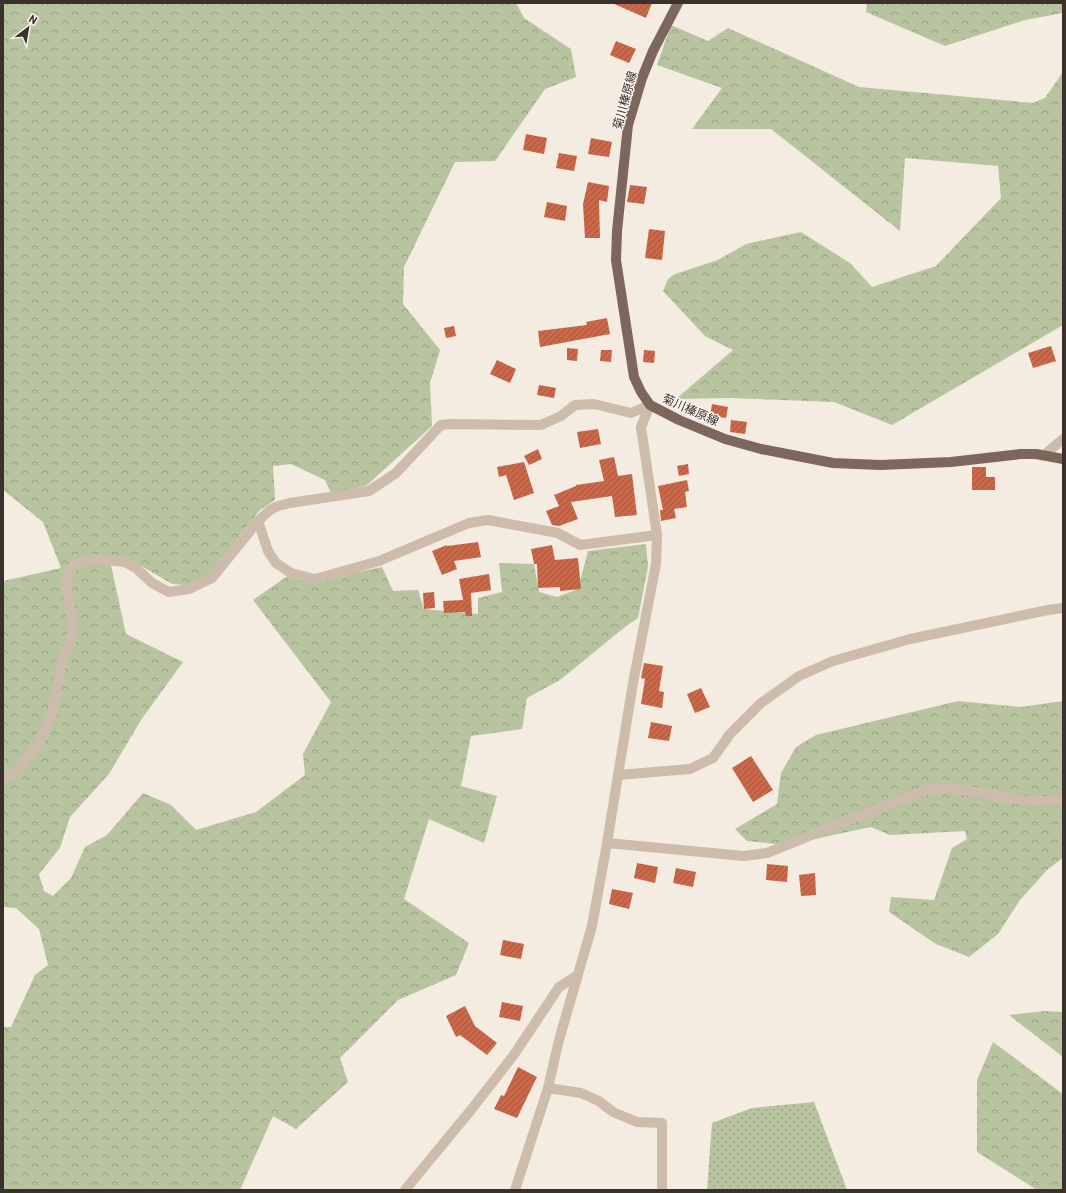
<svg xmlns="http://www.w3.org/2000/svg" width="1066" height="1193" viewBox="0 0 1066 1193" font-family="Barlow,'Noto Sans JP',sans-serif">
<defs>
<pattern id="grass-dots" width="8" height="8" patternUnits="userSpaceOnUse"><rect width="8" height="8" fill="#b8c4a0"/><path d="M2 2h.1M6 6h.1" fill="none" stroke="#97a083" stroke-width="1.8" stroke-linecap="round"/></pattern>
<pattern id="forest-crowns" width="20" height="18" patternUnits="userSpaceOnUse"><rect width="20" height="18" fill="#b8c4a0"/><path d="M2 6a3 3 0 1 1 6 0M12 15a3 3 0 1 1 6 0" fill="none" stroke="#97a083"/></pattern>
<pattern id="building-hatch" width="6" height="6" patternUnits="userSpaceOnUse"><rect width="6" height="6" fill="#c8694b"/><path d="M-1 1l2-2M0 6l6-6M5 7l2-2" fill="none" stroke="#a4573f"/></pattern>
</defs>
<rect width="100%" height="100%" fill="#f4ebe1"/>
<path fill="url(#grass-dots)" d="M814,1102L847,1190H707L712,1123L752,1108Z"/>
<path fill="url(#forest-crowns)" d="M3,3H516L524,18L571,49L576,77L545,89L495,161L455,162L404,267L403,304L440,350L430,383L432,426L366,486L331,493L325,480L291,464L273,466L275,500L260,510L207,577L187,585L172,584L126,557L109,556L126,634L183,662L141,720L109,774L70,817L60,848L39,874L44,891L53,896L71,878L85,847L107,835L143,793L171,805L196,830L256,812L305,775L303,754L331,702L253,600L289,575L314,581L382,567L393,591L418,590L424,609L478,614V598L502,592L499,563L534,564L539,592L557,597L578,589L588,551L646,544L648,567L638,618L625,627L560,680L527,698L522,729L471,736L461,786L497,796L484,843L429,819L404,899L469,943L456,975L398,1000L340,1058L348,1082L296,1129L273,1116L240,1190H3V1027H11L35,975L48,965L39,929L16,908L3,907V581L61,568L43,522L3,490Z
M867,3H1063V13L1025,20L945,46L866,12Z
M671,25L708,41L728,28L859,87L1033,103L1045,98L1063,72V325L892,425L834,402L730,398L676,399L733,350L705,336L663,291L668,279L675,274L718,260L746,244L801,232L850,263L872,287L936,266L1001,198L998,166L905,158L900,231L771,129H692L722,88L657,65Z
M958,701L1020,707L1063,701V858L1048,869L1020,900L998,934L969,957L936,944L889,912L891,897L934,900L952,848L967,839L965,831L890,835L871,827L787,845L747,841L735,829L777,804L781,773L796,747L816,735Z
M1045,1011L1063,1012V1057L1009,1015Z
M993,1042L1063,1094V1190H1037L977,1152V1080Z"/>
<path fill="url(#building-hatch)" d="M612,3H652L646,18Z
M616,41L636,49L629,63L610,55Z
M526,134L547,138L544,154L523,150Z
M591,138L612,142L609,157L588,154Z
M559,153L577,156L574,171L556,168Z
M588,182L609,186L607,202L599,200L600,238H585L583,204Z
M630,185L647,187L644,204L627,202Z
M547,202L567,206L565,221L544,217Z
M649,229L665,231L662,260L645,258Z
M607,318L610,334L540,347L538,331L587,325L586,322Z
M454,326L456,336L446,338L444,328Z
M1051,346L1056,361L1033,368L1028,353Z
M567,348L578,349L577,361L567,360Z
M601,350H612L611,362L600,361Z
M644,350L655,351L654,363L643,362Z
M497,360L516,369L510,383L490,374Z
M539,385L556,388L554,398L537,395Z
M712,404L728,407L726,418L710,416Z
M731,420L747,422L745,434L730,432Z
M598,429L601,444L580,448L577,432Z
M538,449L542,459L529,465L524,456Z
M614,457L618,476L632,474L637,515L615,517L612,496L571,502L578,519L559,526L552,525L546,511L559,506L554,495L576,486V485L604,481L599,460Z
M524,462L534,493L514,500L506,475L499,477L497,467Z
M688,464L689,474L679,476L677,466Z
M972,467H986V477H995V490H972Z
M687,480L689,491L685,492L687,507L674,509L676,518L661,521L660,510H663L658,486Z
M478,542L481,557L454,561L457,569L442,575L432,551L447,545V546Z
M552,545L555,560L578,558L581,589L560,591V587L538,588L537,564H534L531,549Z
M489,574L491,590L471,593L472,616H466L465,612L444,613L443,601L463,600L459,579Z
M434,592L435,608L424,609L423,593Z
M644,663L663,666L659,691L664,692L662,708L641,704L645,679L641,678Z
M701,688L710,707L695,713L687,694Z
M651,722L672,726L669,741L648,738Z
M751,756L773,790L753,802L732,768Z
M637,863L658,867L655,883L634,878Z
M767,864L788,866L787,882L766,880Z
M676,868L696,872L693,887L673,883Z
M815,873L816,895L801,896L799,875Z
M612,889L633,893L629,909L609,904Z
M503,940L524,944L521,959L500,955Z
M502,1002L523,1006L520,1021L499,1017Z
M465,1006L475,1026L497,1043L487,1055L460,1035L456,1037L446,1016Z
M518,1067L537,1077L517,1118L494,1109L501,1095L504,1096Z"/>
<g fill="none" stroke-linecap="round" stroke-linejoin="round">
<path stroke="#cdbbac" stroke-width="10" d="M1044,455L1063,439
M258,521L268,551L276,563L291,573L315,579L379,561L469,523L488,520L558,533L580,545L657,535
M618,775L690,769L713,758L730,734L761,703L799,676L833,661L910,639L1048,610L1063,608
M3,778L15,773L38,744L52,714L61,663L70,644L73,628L66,581L69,572L74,565L94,559L125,562L136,568L152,583L169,592L189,589L212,578L258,521L270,510L278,506L290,503L369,491L396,473L441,425L450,424L541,425L561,416L575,405L594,404L631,413L650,405
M607,843L744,856L767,853L858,816L929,789H957L1027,801H1052L1063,799
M548,1088L581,1093L599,1101L613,1112L637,1122L662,1123V1190
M405,1190L471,1110L513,1056L559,987L578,975
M515,1190L548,1088L559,1040L592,926L607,843L633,683L656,564L657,535L641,427L650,405"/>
<path stroke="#7d675c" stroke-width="10" d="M678,3L653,51L642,78L628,125L617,231L616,260L634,377L641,392L650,405L679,420L725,439L761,449L833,463L880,465L951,462L1021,454H1036L1063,459"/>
</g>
<g text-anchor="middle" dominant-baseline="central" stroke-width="3" stroke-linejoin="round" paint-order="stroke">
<g font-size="12" fill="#3b302b" stroke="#fbf5ee">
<text transform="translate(624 100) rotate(-75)">菊川榛原線</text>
<text transform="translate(691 409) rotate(24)">菊川榛原線</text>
</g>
</g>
<rect width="1066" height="1193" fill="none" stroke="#3b302b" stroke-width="8"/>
<g transform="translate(28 28) rotate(31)" stroke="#fbf5ee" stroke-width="3" paint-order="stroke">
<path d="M0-3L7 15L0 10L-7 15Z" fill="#3b302b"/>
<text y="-6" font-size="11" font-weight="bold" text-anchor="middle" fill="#3b302b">N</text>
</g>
</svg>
